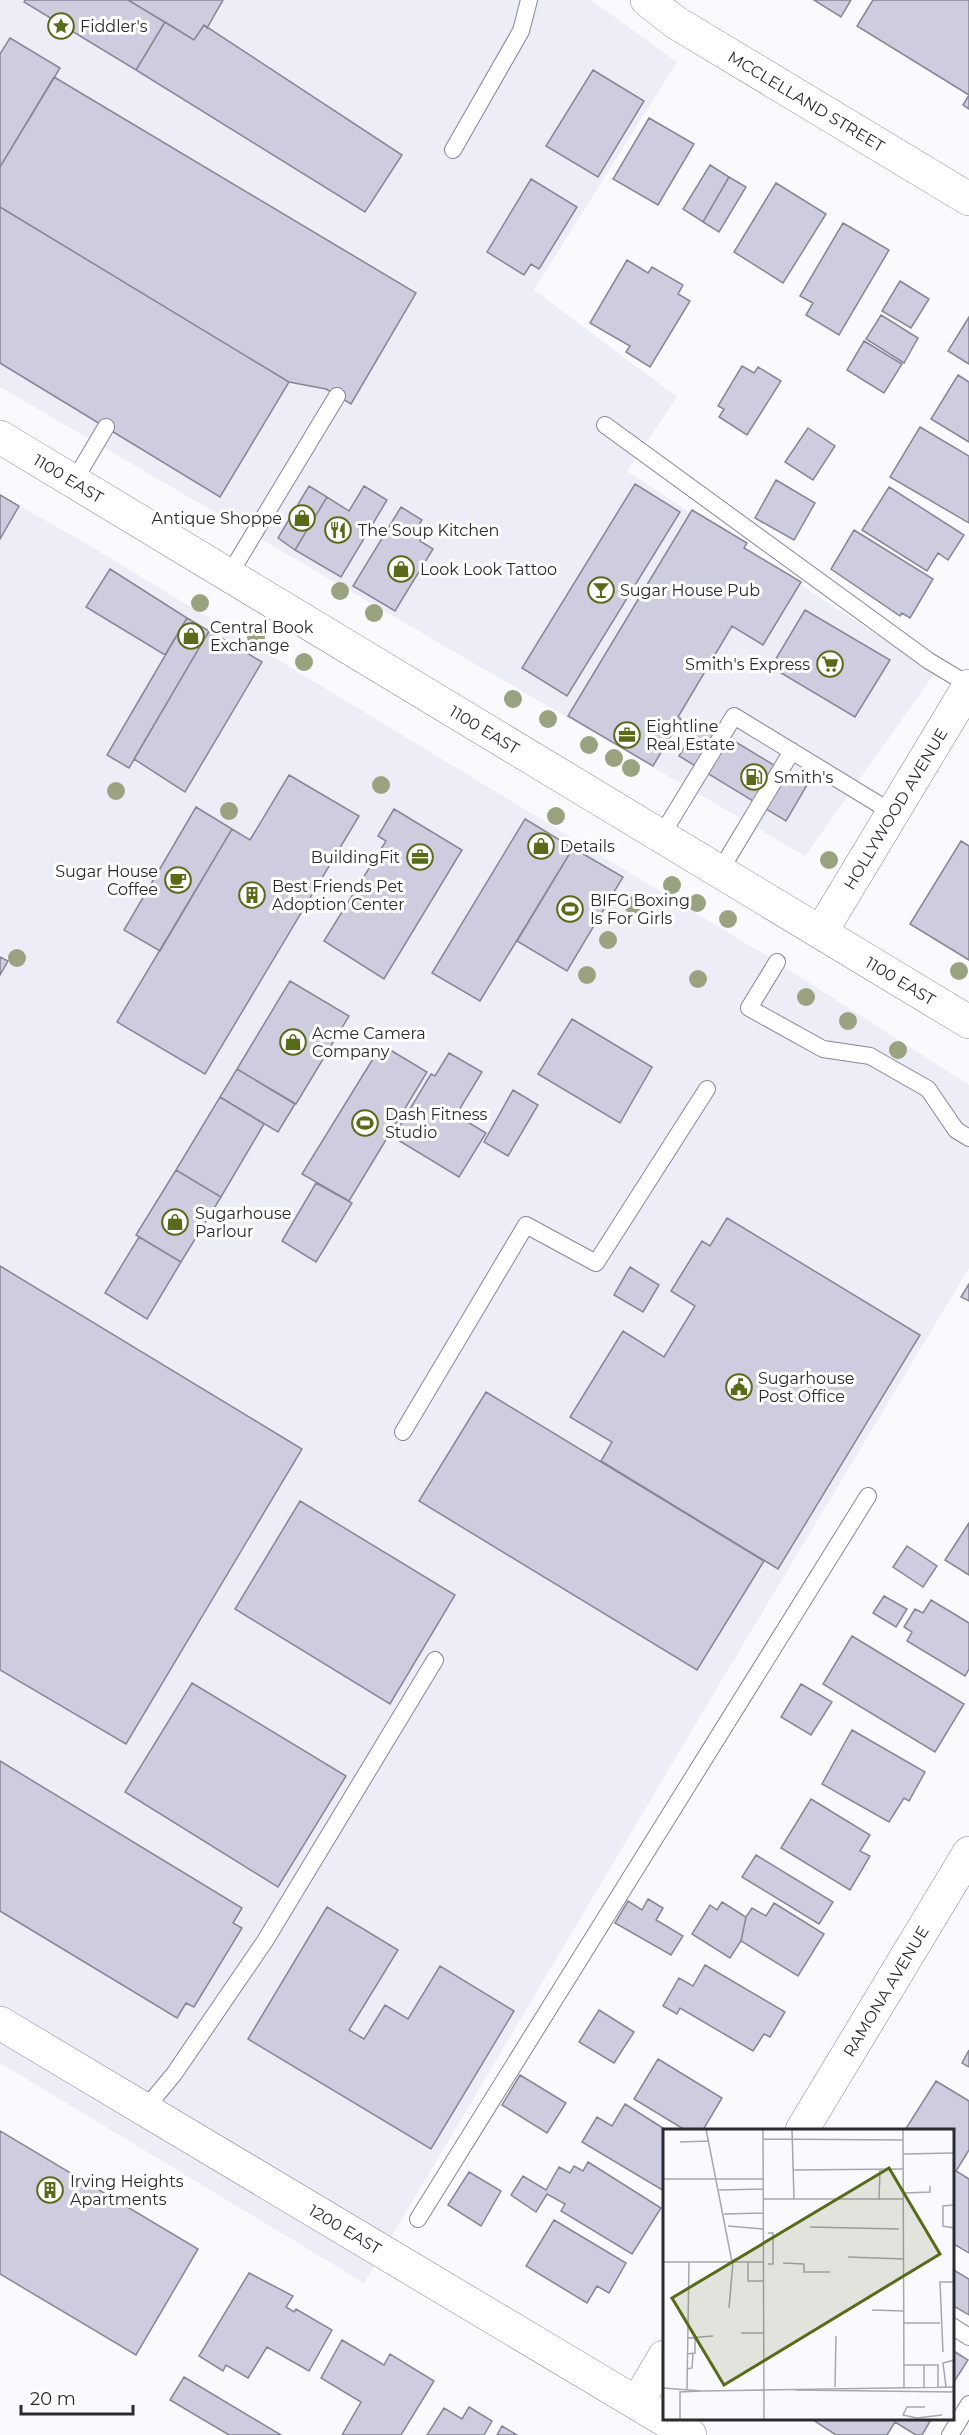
<svg xmlns="http://www.w3.org/2000/svg" width="969" height="2435" viewBox="0 0 969 2435" font-family="Montserrat,sans-serif">
<rect width="100%" height="100%" fill="#fafafe"/>
<path fill="#ededf8" d="M0,0H591L677,62L534,290L677,397L627,471L935,673L805,856L0,387Z
M0,495L82,541L777,962L969,1085V1268L726,1673L364,2283L0,2063Z"/>
<path fill="#cecde0" stroke="#868697" stroke-width="1.5" d="M25,0H128L165,22L136,70L24,2Z
M128,0H223L207,28L204,25L194,40Z
M814,0H851L841,17Z
M873,0H969V109L963,105L969,95L857,26Z
M165,22L194,40L204,25L402,155L365,212L136,70Z
M10,38L60,68L0,167V54Z
M593,70L644,101L598,177L546,146Z
M54,77L416,293L351,404L326,389L289,382L0,207V167Z
M649,118L694,144L658,205L613,179Z
M710,165L729,177L703,222L683,209Z
M729,177L746,187L719,232L703,222Z
M531,179L577,207L539,269L531,264L524,275L487,252Z
M776,183L826,214L783,283L734,252Z
M0,207L289,382L220,497L0,363Z
M843,223L889,250L839,335L806,315L813,303L800,296Z
M627,260L648,273L652,267L683,285L678,294L690,301L650,367L626,352L630,346L590,323Z
M900,281L929,299L911,328L882,311Z
M881,315L918,338L904,363L866,339Z
M969,317V364L948,351Z
M864,341L902,364L884,393L847,370Z
M742,366L754,373L758,367L781,381L747,435L719,417L724,409L718,406Z
M958,375L969,382V442L931,419Z
M920,427L969,456V523L890,477Z
M808,428L835,446L813,480L785,462Z
M776,480L815,503L794,540L755,518Z
M635,484L680,512L567,696L522,668Z
M309,486L327,497L295,550L278,538Z
M364,486L387,500L341,577L295,550L327,497L349,511Z
M889,487L964,535L948,560L938,553L927,571L862,530Z
M0,495L19,506L0,539Z
M401,507L422,520L416,529L424,533L420,541L433,549L395,611L353,586Z
M692,510L747,543L744,548L801,582L763,645L732,626L678,717L681,719L653,766L568,716Z
M854,530L933,579L910,618L902,613L900,616L831,569Z
M110,569L187,618L165,655L86,607Z
M805,610L890,660L855,717L771,667Z
M187,618L209,631L129,768L107,755Z
M209,631L262,662L185,792L134,759Z
M701,721L807,785L786,821L679,756Z
M289,775L359,816L205,1074L117,1022L232,829L250,840Z
M196,807L232,829L160,951L124,930Z
M394,809L462,850L384,979L324,941L386,841L378,836Z
M525,819L573,848L480,1001L432,973Z
M961,841L969,846V960L910,924Z
M573,848L623,877L567,971L517,941Z
M0,957L8,961L0,975Z
M290,981L349,1016L296,1104L237,1069Z
M572,1019L652,1067L620,1123L538,1074Z
M387,1048L427,1072L349,1201L302,1174L379,1049Z
M449,1053L482,1072L456,1115L486,1133L459,1177L393,1137L431,1074L435,1076Z
M237,1069L295,1104L278,1132L220,1097Z
M513,1090L538,1105L508,1156L484,1142Z
M220,1097L264,1124L221,1197L176,1170Z
M176,1170L221,1197L181,1262L136,1235Z
M316,1183L352,1203L316,1262L282,1241Z
M727,1218L920,1335L778,1569L601,1461L612,1442L570,1417L623,1331L664,1357L695,1306L671,1291L702,1241L710,1246Z
M139,1237L181,1262L147,1319L105,1293Z
M0,1266L302,1449L126,1744L0,1670Z
M630,1267L659,1285L643,1312L614,1295Z
M969,1284V1301L961,1297Z
M486,1392L764,1561L697,1670L419,1501Z
M300,1501L455,1595L390,1704L235,1609Z
M969,1523V1575L945,1560Z
M907,1546L937,1566L923,1587L893,1567Z
M884,1596L907,1609L896,1627L873,1613Z
M931,1600L969,1623V1669L965,1676L907,1641L912,1632L904,1627L915,1609L923,1613Z
M852,1636L964,1704L935,1752L823,1684Z
M192,1683L346,1776L278,1887L125,1792Z
M801,1684L832,1702L811,1735L781,1717Z
M852,1730L925,1772L909,1801L904,1798L889,1822L822,1784Z
M0,1761L242,1908L233,1923L242,1928L194,2007L186,2003L177,2018L0,1911Z
M811,1799L870,1835L860,1851L870,1856L850,1890L781,1848Z
M756,1855L833,1902L819,1924L742,1877Z
M648,1899L663,1908L656,1920L683,1936L671,1955L615,1923L628,1901L642,1910Z
M722,1902L746,1917L741,1941L730,1958L692,1934L710,1905L717,1910Z
M774,1903L824,1934L798,1976L741,1941L746,1917L752,1908L766,1916Z
M327,1907L398,1950L349,2030L364,2039L385,2005L408,2019L440,1966L514,2011L431,2149L248,2039Z
M705,1965L785,2012L770,2037L764,2034L753,2051L680,2008L677,2014L663,2006L679,1978L693,1986Z
M599,2010L634,2032L614,2063L579,2042Z
M969,2050V2067L962,2063Z
M658,2059L722,2098L703,2130H685L634,2099Z
M520,2075L566,2103L547,2133L502,2105Z
M936,2081L969,2101V2150L956,2171L969,2179V2253L952,2243V2130H905Z
M625,2104L666,2130L664,2191L582,2142L597,2117L612,2126Z
M0,2131L198,2249L136,2355L0,2274Z
M588,2162L661,2208L632,2254L561,2211L565,2204L547,2194L536,2212L511,2195L523,2176L546,2190L559,2167L570,2173L574,2166L583,2171Z
M469,2172L501,2191L481,2226L448,2205Z
M554,2220L626,2263L609,2293L597,2286L587,2303L526,2266Z
M952,2269L969,2279V2315L952,2305Z
M249,2273L293,2296L286,2307L294,2312L296,2309L332,2330L309,2371L267,2347L248,2378L226,2365L223,2371L199,2356Z
M342,2340L384,2365L390,2354L434,2381L401,2435H342L361,2402L321,2378Z
M952,2350L968,2360L952,2385Z
M184,2377L281,2435H229L170,2400Z
M469,2407L492,2421L484,2435H427L444,2408L462,2419Z
M810,2418H932L922,2435H916L895,2422L887,2435H836Z
M502,2426L517,2435H497Z"/>
<g fill="none" stroke-linecap="round" stroke-linejoin="round">
<g stroke="#878799" stroke-width="18">
<path id="service" d="M453,150L521,31L529,0
M605,425L929,661L969,685
M74,481L106,427
M229,575L337,396
M661,836L734,716L893,813
M720,871L792,751
M777,962L749,1008L823,1049L870,1056L928,1089L956,1130L969,1138
M403,1432L526,1225L596,1263L707,1089
M145,2109L174,2074L265,1941L435,1660
M418,2219L868,1496
M952,2326L969,2337
M950,2435L969,2404"/>
</g>
<g stroke="#878799" stroke-width="34">
<g id="minor">
<path id="s1" d="M647,0L675,22L969,199"/>
<path id="s2" d="M821,932L969,686"/>
<path id="s3" d="M0,2023L690,2435"/>
<path id="s4" d="M802,2130L969,1853"/>
<path d="M637,2403L664,2357"/>
</g>
</g>
<g stroke="#878799" stroke-width="34">
<g id="tertiary">
<path id="s5" d="M0,437L969,1022"/>
</g>
</g>
<use href="#service" stroke="#fff" stroke-width="16"/>
<use href="#minor" stroke="#fff" stroke-width="33"/>
<use href="#tertiary" stroke="#fff" stroke-width="33"/>
</g>
<g fill="#9aa380">
<circle cx="340" cy="591" r="9"/>
<circle cx="200" cy="603" r="9"/>
<circle cx="374" cy="613" r="9"/>
<circle cx="256" cy="637" r="9"/>
<circle cx="304" cy="662" r="9"/>
<circle cx="513" cy="699" r="9"/>
<circle cx="548" cy="719" r="9"/>
<circle cx="589" cy="745" r="9"/>
<circle cx="614" cy="758" r="9"/>
<circle cx="631" cy="768" r="9"/>
<circle cx="381" cy="785" r="9"/>
<circle cx="116" cy="791" r="9"/>
<circle cx="229" cy="811" r="9"/>
<circle cx="556" cy="816" r="9"/>
<circle cx="829" cy="860" r="9"/>
<circle cx="672" cy="885" r="9"/>
<circle cx="697" cy="903" r="9"/>
<circle cx="633" cy="905" r="9"/>
<circle cx="728" cy="919" r="9"/>
<circle cx="608" cy="940" r="9"/>
<circle cx="17" cy="958" r="9"/>
<circle cx="959" cy="971" r="9"/>
<circle cx="587" cy="975" r="9"/>
<circle cx="698" cy="979" r="9"/>
<circle cx="806" cy="997" r="9"/>
<circle cx="848" cy="1021" r="9"/>
<circle cx="898" cy="1050" r="9"/>
</g>
<defs>
<g id="sight-ring" transform="scale(1.35)"><circle r="9.5" fill="#fff" stroke="#586b19" stroke-width="1.5"/><path d="M0-6L1.8-2.2L6-1.7L2.9 1.2L3.7 5.4L0 3.3L-3.7 5.4L-2.9 1.2L-6-1.7L-1.8-2.2Z" fill="#586b19"/></g>
<g id="shop-ring" transform="scale(1.35)"><circle r="9.5" fill="#fff" stroke="#586b19" stroke-width="1.5"/><path d="M-5-2.5h2.3a2.7 3.5 0 0 1 5.4 0H5L5.5 6h-11ZM-1.5-2.5h3a1.5 2.3 0 0 0-3 0Z" fill="#586b19"/></g>
<g id="restaurant-ring" transform="scale(1.35)"><circle r="9.5" fill="#fff" stroke="#586b19" stroke-width="1.5"/><path d="M-5-6h1v4h1v-4h1v4h1v-4h1v5L-1.5 .5V6h-2V.5L-5-1ZM5-6V6H3V1.5H1.5Q1.5-4 5-6Z" fill="#586b19"/></g>
<g id="bar-ring" transform="scale(1.35)"><circle r="9.5" fill="#fff" stroke="#586b19" stroke-width="1.5"/><path d="M-6-5H6L.8 .8V4.5H3.5V6h-7V4.5H-.8V.8Z" fill="#586b19"/></g>
<g id="supermarket-ring" transform="scale(1.35)"><circle r="9.5" fill="#fff" stroke="#586b19" stroke-width="1.5"/><path d="M-6-5.5h2.5l.6 2H6L4.5 2H-2.5L-4.4-4H-6ZM-1.5 3.2a1.3 1.3 0 1 0 .1 0ZM3 3.2a1.3 1.3 0 1 0 .1 0Z" fill="#586b19"/></g>
<g id="office-ring" transform="scale(1.35)"><circle r="9.5" fill="#fff" stroke="#586b19" stroke-width="1.5"/><path d="M-6-3h4V-5.5h4V-3h4V5H-6ZM-1-4.5V-3h2v-1.5ZM-6 0V1H6V0Z" fill="#586b19"/></g>
<g id="fuel-ring" transform="scale(1.35)"><circle r="9.5" fill="#fff" stroke="#586b19" stroke-width="1.5"/><path d="M-5.5-6h7V0h2V4h1.3V-2.5L3-4.5l.8-.8L6-3V5H2.5V1h-1V6h-7ZM-4.2-4.7v3.2H.2V-4.7Z" fill="#586b19"/></g>
<g id="cafe-ring" transform="scale(1.35)"><circle r="9.5" fill="#fff" stroke="#586b19" stroke-width="1.5"/><path d="M-5.5-4.5H6V0H3Q3 3.5 0 3.5H-2.5Q-5.5 3.5-5.5 0ZM3-3.2v2h1.7v-2ZM-6 4.5H4V6H-6Z" fill="#586b19"/></g>
<g id="building-ring" transform="scale(1.35)"><circle r="9.5" fill="#fff" stroke="#586b19" stroke-width="1.5"/><path d="M-4-6H4V6H1V3H-1V6H-4ZM-2.5-4.3h1.7v1.8h-1.7ZM.8-4.3h1.7v1.8H.8ZM-2.5-1h1.7V.8h-1.7ZM.8-1h1.7V.8H.8Z" fill="#586b19"/></g>
<g id="stadium-ring" transform="scale(1.35)"><circle r="9.5" fill="#fff" stroke="#586b19" stroke-width="1.5"/><path d="M0-5a6.5 5 0 1 0 0 10a6.5 5 0 1 0 0-10ZM-3.5-1.8h7v3.6h-7Z" fill="#586b19"/></g>
<g id="civic-ring" transform="scale(1.35)"><circle r="9.5" fill="#fff" stroke="#586b19" stroke-width="1.5"/><path d="M-.6-6.5H3V-4.5H.6V-3L4-1V1h2V6H-6V1h2V-1L-.6-3ZM-1.2 2.5V6h2.4V2.5Z" fill="#586b19"/></g>
</defs>
<g fill-rule="evenodd">
<use href="#sight-ring" x="61" y="26"/>
<use href="#shop-ring" x="302" y="518"/>
<use href="#restaurant-ring" x="338" y="530"/>
<use href="#shop-ring" x="401" y="569"/>
<use href="#bar-ring" x="601" y="590"/>
<use href="#shop-ring" x="191" y="636"/>
<use href="#supermarket-ring" x="830" y="664"/>
<use href="#office-ring" x="627" y="735"/>
<use href="#fuel-ring" x="754" y="777"/>
<use href="#shop-ring" x="541" y="846"/>
<use href="#office-ring" x="420" y="857"/>
<use href="#cafe-ring" x="178" y="880"/>
<use href="#building-ring" x="252" y="895"/>
<use href="#stadium-ring" x="570" y="909"/>
<use href="#shop-ring" x="293" y="1042"/>
<use href="#stadium-ring" x="365" y="1123"/>
<use href="#shop-ring" x="175" y="1222"/>
<use href="#civic-ring" x="739" y="1387"/>
<use href="#building-ring" x="50" y="2190"/>
</g>
<g text-anchor="middle" dominant-baseline="central" stroke-width="6" stroke-linejoin="round" paint-order="stroke">
<g font-size="16" fill="#2a2a31" stroke="#fff" text-anchor="start">
<text x="80" y="26">Fiddler's</text>
<text x="282" y="518" text-anchor="end">Antique Shoppe</text>
<text x="358" y="530">The Soup Kitchen</text>
<text x="420" y="569">Look Look Tattoo</text>
<text x="620" y="590">Sugar House Pub</text>
<text x="210" y="627">Central Book<tspan x="210" dy="18">Exchange</tspan></text>
<text x="810" y="664" text-anchor="end">Smith's Express</text>
<text x="646" y="726">Eightline<tspan x="646" dy="18">Real Estate</tspan></text>
<text x="774" y="777">Smith's</text>
<text x="560" y="846">Details</text>
<text x="400" y="857" text-anchor="end">BuildingFit</text>
<text x="158" y="871" text-anchor="end">Sugar House<tspan x="158" dy="18">Coffee</tspan></text>
<text x="272" y="886">Best Friends Pet<tspan x="272" dy="18">Adoption Center</tspan></text>
<text x="590" y="900">BIFG Boxing<tspan x="590" dy="18">Is For Girls</tspan></text>
<text x="312" y="1033">Acme Camera<tspan x="312" dy="18">Company</tspan></text>
<text x="385" y="1114">Dash Fitness<tspan x="385" dy="18">Studio</tspan></text>
<text x="195" y="1213">Sugarhouse<tspan x="195" dy="18">Parlour</tspan></text>
<text x="758" y="1378">Sugarhouse<tspan x="758" dy="18">Post Office</tspan></text>
<text x="70" y="2181">Irving Heights<tspan x="70" dy="18">Apartments</tspan></text>
</g>
<g font-size="16" fill="#2a2a31" stroke="#fff">
<text stroke="none"><textPath href="#s1" startOffset="189">MCCLELLAND STREET</textPath></text>
<text stroke="none"><textPath href="#s5" startOffset="80">1100 EAST</textPath></text>
<text stroke="none"><textPath href="#s5" startOffset="566">1100 EAST</textPath></text>
<text stroke="none"><textPath href="#s2" startOffset="144">HOLLYWOOD AVENUE</textPath></text>
<text stroke="none"><textPath href="#s5" startOffset="1052">1100 EAST</textPath></text>
<text stroke="none"><textPath href="#s4" startOffset="162">RAMONA AVENUE</textPath></text>
<text stroke="none"><textPath href="#s3" startOffset="402">1200 EAST</textPath></text>
</g>
</g>
<g transform="translate(663 2129)">
<rect width="291" height="291" fill="#fafafe"/>
<path fill="none" stroke="#a7a7ac" stroke-width="1.5" d="M43,0L69,133M100,0L101,291M129,0L131,70M240,0L241,258M100,10L240,11M17,13L45,12M240,25L291,24M130,41L241,40M0,50H100M56,61L100,60M241,64L267,63V57M100,70H241M216,70L217,41M291,76L280,77V97L291,99M61,85L100,84M65,97L100,100M147,98L236,100M185,128L241,130M0,133H100M85,133V152H100M120,134L141,135V143H167M105,135H110V104H105M66,179L70,133M209,181L241,182M241,194H277M78,204H100M25,209L50,207M280,223L277,153H291M24,225L32,224V208M241,236H261V258M261,236H275V258M24,240L29,239L30,224M172,258L173,207M283,258L280,234L291,231M0,259L39,262L291,258M24,260L26,133M132,261L291,263M16,263L39,262M262,278H244L240,286L254,289L279,286M17,291V263"/>
<path fill="#586b19" fill-opacity="0.15" stroke="#586b19" stroke-width="3" d="M226,39L277,125L61,256L9,169Z"/>
<rect width="291" height="291" fill="none" stroke="#2a2a31" stroke-width="3"/>
</g>
<path d="M21 2405v9h112v-9" fill="none" stroke="#2a2a31" stroke-width="3"/>
<text x="30" y="2405" font-size="18" fill="#2a2a31" stroke="#ffffff" stroke-width="4.5" paint-order="stroke">20 m</text>
</svg>
